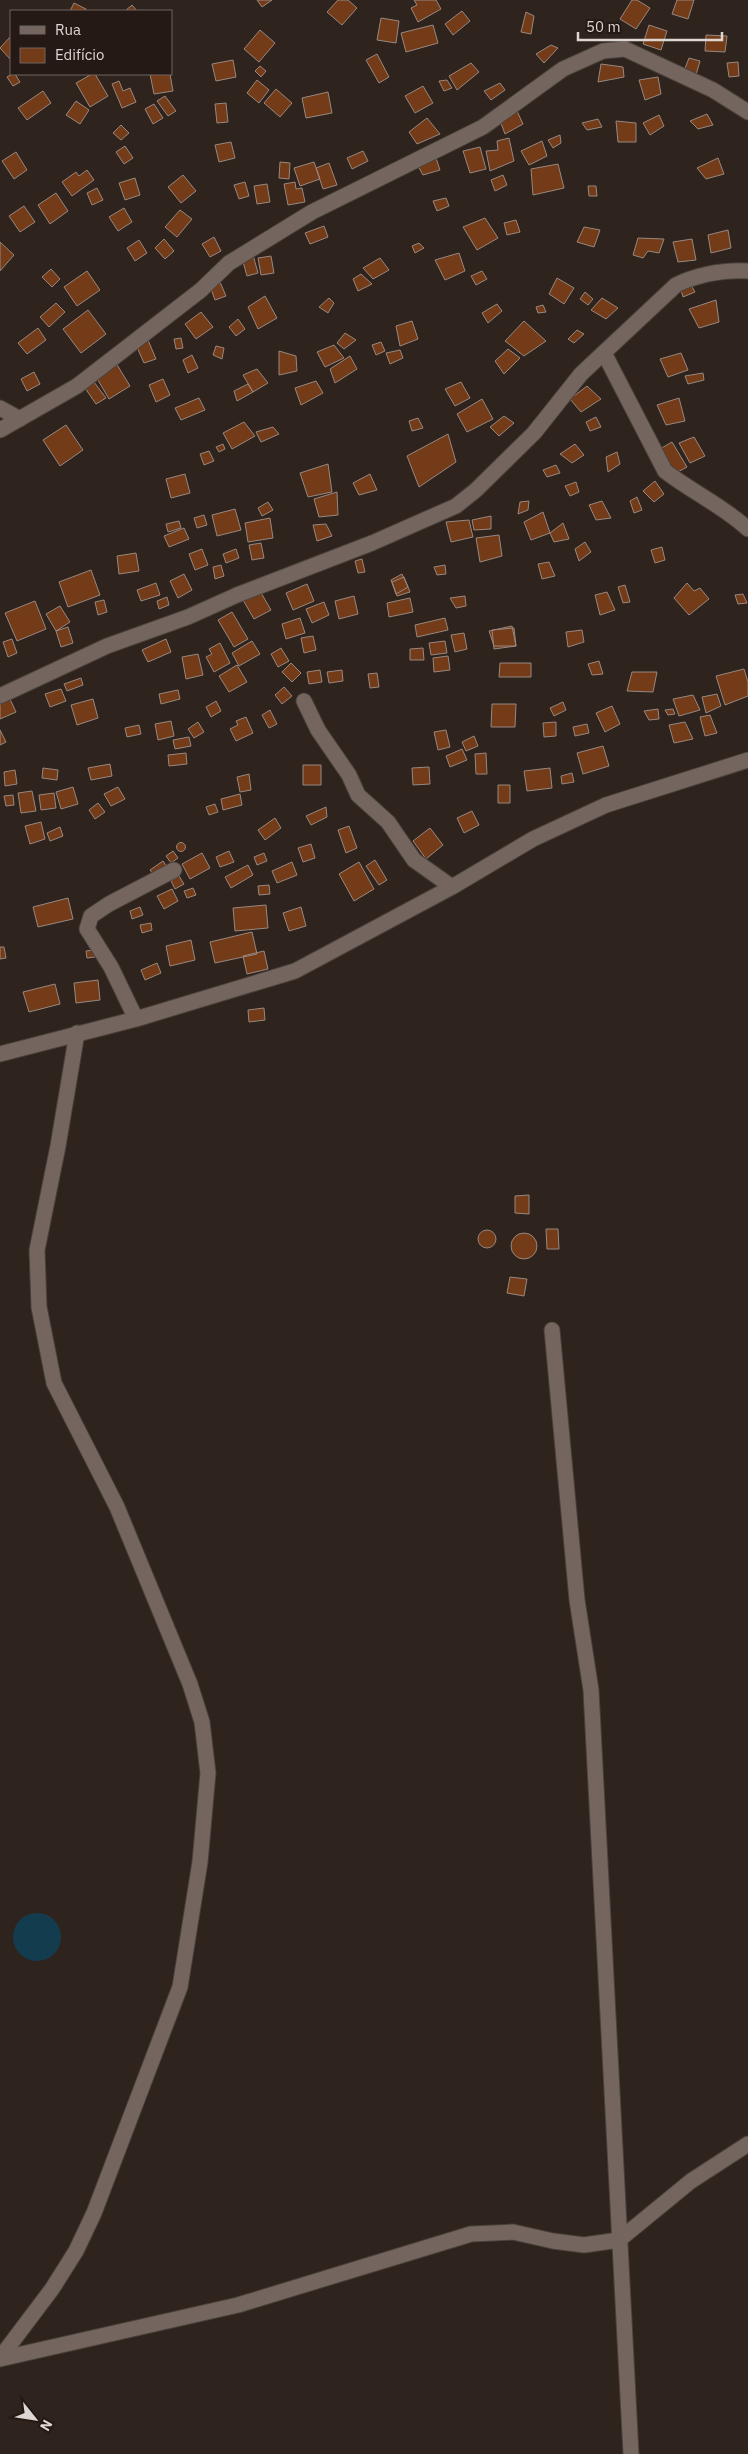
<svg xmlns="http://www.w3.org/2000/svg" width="748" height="2454" viewBox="0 0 748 2454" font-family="'IBM Plex Sans',sans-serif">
<rect width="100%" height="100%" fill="#2e231d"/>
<path fill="#143c4f" d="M13 1937a24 24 0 1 1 48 0a24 24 0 1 1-48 0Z"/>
<path fill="#743b18" stroke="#978881" d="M257,0H272L262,7Z
M338,0H348L357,8L342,25L327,12Z
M414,0H436L441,9L418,22L411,8L417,5Z
M632,0H637L650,8L636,29L620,19Z
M677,0H694L688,19L672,14Z
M74,3L86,9L85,11H70Z
M132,5L137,11H125Z
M462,11L470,21L453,35L445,24Z
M526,12L534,16L531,34L521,32Z
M381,18L399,21L396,43L377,40Z
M433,25L438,43L406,52L401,33Z
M649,25L667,31L661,50L643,44Z
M260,30L275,43L259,62L244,49Z
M706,35L727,36L725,52L705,51Z
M11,36V60L0,48Z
M551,45L558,48L544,63L536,54Z
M377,54L389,77L379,83L366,60Z
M689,58L700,61L696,75L684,71Z
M233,60L236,77L216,81L212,64Z
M738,62L739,76L729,77L727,63Z
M471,63L479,72L457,90L449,76Z
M601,64L623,67L624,77L598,82Z
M260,66L266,71L261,77L255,71Z
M12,74H15L20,82L13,86L7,77Z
M92,74H95L108,96L90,107L76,83Z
M150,74H170L173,91L154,94Z
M658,77L661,94L645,100L639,80Z
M257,80L269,90L259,103L247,93Z
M447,80L452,88L444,91L439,81Z
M119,81L123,91L130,88L136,102L122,108L112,84Z
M500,83L505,90L491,100L484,91Z
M423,86L433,103L415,113L405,96Z
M276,89L292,103L280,117L264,103Z
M43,91L51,103L27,120L18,108Z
M328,92L332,113L306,118L302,98Z
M165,96L176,111L168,116L157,101Z
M76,101L89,110L80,124L66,115Z
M226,103L228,122L217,123L215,104Z
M154,104L163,118L153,124L145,109Z
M517,111L523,124L505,134L499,118Z
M707,114L713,125L698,129L690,121Z
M659,115L664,126L650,135L643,123Z
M427,118L440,134L417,144L409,132Z
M598,119L602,127L587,130L582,123Z
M616,121L636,123V142H618Z
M121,125L129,133L121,140L113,133Z
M560,135L561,143L553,148L548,140Z
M509,138L514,161L490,171L486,151L498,150L497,141Z
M542,141L547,156L529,165L521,151Z
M231,142L235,158L219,162L215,145Z
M125,146L133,158L124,164L116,152Z
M480,147L486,169L470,173L463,151Z
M363,151L368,161L352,169L347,158Z
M16,152L27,170L14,179L2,161Z
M436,158L440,170L423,175L418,166Z
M718,158L724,174L706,179L697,168Z
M280,162L290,163L289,179L279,178Z
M314,162L320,179L300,186L294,168Z
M329,163L337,185L323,189L316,168Z
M558,164L564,188L533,195L531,169Z
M87,170L94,180L72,196L62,182L76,172L79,176Z
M183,175L196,191L181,203L168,187Z
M503,175L507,185L495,191L491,180Z
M135,178L140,195L125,200L119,183Z
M245,182L249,196L239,199L234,185Z
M295,182L296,189L302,188L305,202L288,205L284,184Z
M267,184L270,202L257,204L254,186Z
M588,186H596L597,196H589Z
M97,188L103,200L92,205L87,193Z
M56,193L68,211L50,224L38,205Z
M446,198L449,206L437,211L433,201Z
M24,206L35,222L20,232L9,216Z
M124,208L132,222L118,231L109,217Z
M180,210L192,219L177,237L165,227Z
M485,218L498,238L477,250L463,227Z
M516,220L520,232L507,235L504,223Z
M324,226L328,237L310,244L305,233Z
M584,227L600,230L594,247L577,242Z
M728,230L731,248L711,253L708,235Z
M214,237L221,251L210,257L202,244Z
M638,238L664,239L659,253L648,251L643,258L633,255Z
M164,239L174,251L165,259L155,248Z
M692,239L696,260L678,262L673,242Z
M139,240L147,253L135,261L127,248Z
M0,242L14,255L0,271Z
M419,243L424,248L415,253L412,246Z
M459,253L465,271L445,280L435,260Z
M253,255L258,273L247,276L242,258Z
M271,256L274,273L261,275L258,258Z
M380,258L389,270L373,279L363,268Z
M51,269L60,279L52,287L42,277Z
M87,271L100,290L77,306L64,287Z
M482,271L487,279L476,285L471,276Z
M361,274L372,284L358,291L353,279Z
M557,278L574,288L564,304L549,294Z
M220,282L226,296L215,300L210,286Z
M691,285L695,292L683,297L681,290Z
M585,292L593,299L588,305L580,299Z
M265,296L277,318L258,329L248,307Z
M329,298L334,303L328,313L319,307Z
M602,298L618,308L606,319L591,310Z
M716,300L719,322L699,328L689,309Z
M56,303L65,312L49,327L40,317Z
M497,304L502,311L488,323L482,313Z
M543,305L546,312L538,313L536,307Z
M88,310L106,334L81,353L63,329Z
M201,312L213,327L196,339L185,324Z
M238,319L245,329L236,336L229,327Z
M412,321L418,339L400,346L396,326Z
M524,321L546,341L524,356L505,341Z
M38,328L46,340L27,354L18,343Z
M577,330L584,334L574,343L568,339Z
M345,333L356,340L344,349L337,343Z
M181,338L183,348L176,349L174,339Z
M148,340L156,359L144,363L136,345Z
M381,342L385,351L376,355L372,345Z
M334,345L344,358L325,367L317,352Z
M216,346L224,348L222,359L213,355Z
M508,349L520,358L504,374L495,361Z
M400,350L403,358L390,364L386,353Z
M279,351L296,356L297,371L279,375Z
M681,353L688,370L668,377L660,359Z
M192,355L198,368L188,373L183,360Z
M350,356L357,369L335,383L330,369Z
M116,363L130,386L109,399L95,375Z
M257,369L268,383L253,392L243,375Z
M34,372L40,384L27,391L21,379Z
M703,373L704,380L688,384L685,376Z
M163,379L170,395L156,402L149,385Z
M316,381L323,393L301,405L295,388Z
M94,382L106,398L96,404L85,388Z
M461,382L470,398L455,406L445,389Z
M248,384L253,392L237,401L234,391Z
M587,386L601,399L581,412L570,399Z
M199,398L205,410L181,420L175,408Z
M679,398L685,421L666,425L657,405Z
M482,399L493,419L467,432L457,414Z
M504,416L514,423L499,436L490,427Z
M596,417L601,427L590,431L586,422Z
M418,418L423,428L412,431L409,421Z
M244,422L255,436L232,449L223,433Z
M66,425L83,450L60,466L43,440Z
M273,427L279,434L261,442L256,432Z
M448,434L456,462L419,487L407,456Z
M694,437L705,456L690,463L679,443Z
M672,442L687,467L674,474L660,449Z
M223,444L225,449L219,452L216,447Z
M575,444L584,455L572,463L560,454Z
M209,451L214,461L204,465L200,454Z
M617,452L620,464L608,472L606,457Z
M328,464L332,492L308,497L300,473Z
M556,465L560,473L547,477L543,470Z
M185,474L190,493L171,498L166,479Z
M370,474L377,490L359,495L353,483Z
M655,481L664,494L654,502L643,491Z
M576,482L579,492L570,496L565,486Z
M337,492L338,515L319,517L314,499Z
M637,497L642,510L634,513L630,501Z
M529,501L528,510L518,514L520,502Z
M602,501L611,518L596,520L589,505Z
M268,502L273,510L262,516L258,508Z
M235,509L241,530L217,536L212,515Z
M543,512L550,533L531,540L524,522Z
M204,515L207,525L197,528L194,518Z
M491,516V529L474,530L472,520Z
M270,518L273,538L248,542L245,523Z
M469,520L473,537L451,542L446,522Z
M179,521L181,528L168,532L166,524Z
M563,523L569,539L554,542L550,533Z
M326,524L332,536L317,541L313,525Z
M184,528L189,539L169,547L164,536Z
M499,535L502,556L480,562L476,538Z
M585,542L591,552L579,561L575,549Z
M261,543L264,558L252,560L249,545Z
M662,547L665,560L655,563L651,550Z
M202,549L208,565L195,570L189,554Z
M236,549L239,558L226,563L223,554Z
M136,553L139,571L119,574L117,556Z
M362,559L365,572L358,573L355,561Z
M549,562L555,576L542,579L538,564Z
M221,565L224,576L215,579L213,567Z
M445,565L446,574L437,575L434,567Z
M91,570L100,595L68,607L59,582Z
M184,574L192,590L178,598L170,581Z
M402,574L408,587L396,594L391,580Z
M404,577L410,592L397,596L392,582Z
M156,583L160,595L141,601L137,590Z
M687,583L694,591L700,588L709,599L689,615L674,598Z
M307,584L314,601L293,610L286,593Z
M625,585L630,602L623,603L618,587Z
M260,591L271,610L254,619L243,600Z
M607,592L615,610L600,615L595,595Z
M743,594L747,603L738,604L735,595Z
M354,596L358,614L339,619L335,601Z
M465,596L466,606L456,608L450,598Z
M167,597L169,605L159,609L157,601Z
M410,598L413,612L389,617L387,603Z
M104,600L107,612L98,615L95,602Z
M35,601L46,629L17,641L5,613Z
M324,602L329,615L312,623L306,609Z
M60,606L70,622L56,631L46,614Z
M232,612L248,639L234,647L218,620Z
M300,618L305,633L286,639L282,624Z
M445,618L448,630L417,637L415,625Z
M512,626L516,646H494L489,631Z
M68,627L73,643L61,647L56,631Z
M514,628L516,646L494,649L492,630Z
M582,630L584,642L568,647L566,632Z
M464,633L467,649L455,652L451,635Z
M313,636L316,650L304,653L301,638Z
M12,639L17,653L8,657L3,642Z
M166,639L171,652L148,662L142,650Z
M252,641L260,654L239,666L232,653Z
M445,641L447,653L431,655L429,643Z
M220,643L230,663L214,672L206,657L212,654L209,649Z
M281,648L289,661L278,667L271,654Z
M423,648L424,660H410V649Z
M198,654L203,675L186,679L182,657Z
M448,656L450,670L434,672L433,658Z
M599,661L603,674L592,675L588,664Z
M291,663L301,673L292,682L282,672Z
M500,663H531V677H499Z
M237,665L247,682L229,692L219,676Z
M744,669L748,682V696L725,705L716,676Z
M320,670L322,682L309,684L307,672Z
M342,670L343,681L329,683L327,672Z
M632,672H657L653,692L627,691Z
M377,673L379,687L370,688L368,674Z
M81,678L83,685L67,691L64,684Z
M284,687L292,696L282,704L275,695Z
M61,689L66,701L50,707L45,694Z
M178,690L180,699L161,704L159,694Z
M717,694L721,706L706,713L702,697Z
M693,695L700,710L679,716L673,699Z
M9,697L16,712L0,719V700Z
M93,699L98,718L77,725L71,705Z
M216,701L221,711L211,717L206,707Z
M563,702L566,710L554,716L550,708Z
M492,704H516L515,727H491Z
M612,706L620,724L605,732L596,713Z
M658,709L659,719L649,720L644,711Z
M673,709L675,714L668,715L665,710Z
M270,710L277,724L269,728L262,715Z
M710,715L717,733L705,736L700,717Z
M246,717L253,733L236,741L230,729L238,725L236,721Z
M171,721L174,736L158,740L155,724Z
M198,722L204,732L194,738L188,729Z
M556,722V736L544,737L543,723Z
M685,722L693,739L674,743L669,725Z
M587,724L589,733L575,736L573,727Z
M139,725L141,734L127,737L125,728Z
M0,730L6,742L0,745Z
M446,730L450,747L438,750L434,732Z
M474,736L478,746L466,751L462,742Z
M189,737L191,746L175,749L173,740Z
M603,746L609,766L583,774L577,753Z
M462,749L467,760L450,767L446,756Z
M186,753L187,764L169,766L168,755Z
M486,753L487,774H476L475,754Z
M110,764L112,776L91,780L88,768Z
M303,765H321V785H303Z
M429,767L430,784L413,785L412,768Z
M43,768L58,770L57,780L42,778Z
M550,768L552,788L527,791L524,771Z
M15,770L17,784L5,786L4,772Z
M572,773L574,782L562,784L561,776Z
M249,774L251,790L240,792L237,777Z
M498,785H510V803H498Z
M73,787L78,804L61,809L56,792Z
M118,787L125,799L111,806L104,794Z
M32,791L36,811L21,813L18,793Z
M54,793L56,808L41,810L39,795Z
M240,794L242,805L223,810L221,799Z
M13,795L14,805L6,806L4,796Z
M98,803L105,812L95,819L89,810Z
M215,804L218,812L209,815L206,807Z
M326,807L327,817L311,825L306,816Z
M472,811L479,825L464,833L457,818Z
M275,818L281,828L265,840L258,830Z
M41,822L45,839L30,844L25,826Z
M349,826L357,848L346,853L338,830Z
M60,827L63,836L50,841L47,833Z
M430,828L443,845L426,859L413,841Z
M176.5 847a4.5 4.5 0 1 1 9 0a4.5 4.5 0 1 1-9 0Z
M311,844L315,858L303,862L298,848Z
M173,851L178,858L171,863L166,856Z
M229,851L234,862L220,867L216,857Z
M202,853L210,868L190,879L182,864Z
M264,853L267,861L257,865L254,857Z
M375,860L387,880L379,885L366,866Z
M163,861L169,870L157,879L150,870Z
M292,862L297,875L277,883L272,871Z
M359,862L374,889L354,901L339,874Z
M248,865L253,875L231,888L225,877Z
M179,876L184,884L175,889L171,881Z
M269,885L270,894L259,895L258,886Z
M193,888L196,895L187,898L184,891Z
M172,889L178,901L164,909L157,896Z
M68,898L73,919L38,927L33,907Z
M266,905L268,928L235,931L233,908Z
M140,907L143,915L132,919L130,911Z
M301,907L306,926L289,931L283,913Z
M151,923L152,930L142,933L140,925Z
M252,932L257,954L215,963L210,942Z
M191,940L195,960L170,966L166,946Z
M0,947H4L6,958L0,959Z
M93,950L95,957L87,958L86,951Z
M264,951L268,969L247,974L243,956Z
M157,963L161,973L145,980L141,970Z
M98,980L100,1000L76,1003L74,983Z
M55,984L60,1004L29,1012L23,992Z
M264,1008L265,1020L249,1022L248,1010Z
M529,1195V1214L515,1213V1196Z
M546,1229H558L559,1249H547Z
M478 1239a9 9 0 1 1 18 0a9 9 0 1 1-18 0Z
M511 1246a13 13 0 1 1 26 0a13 13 0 1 1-26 0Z
M510,1277L527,1279L524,1296L507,1293Z"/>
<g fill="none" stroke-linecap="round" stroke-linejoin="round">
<g stroke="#4a413c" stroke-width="17">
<path id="street" d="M604,353L665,471C692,492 723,506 748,529
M0,408L20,419
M0,430L77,386L201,290L229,263L312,212L483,127L563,69L603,51L625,49L713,90L748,112
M0,696L107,646L188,617L237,595L372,543L456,506L476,490L534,433L581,374L676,285C699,274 722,270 748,271
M304,701L318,730L349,775L358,795L388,822L414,860L452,887
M136,1019L111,967L87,929L91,916L109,904L174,870
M0,1054L136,1019L295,971L452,887L533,839L606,805L748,760
M552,1330L577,1600L591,1690L631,2454
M0,2358L52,2289L76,2251L94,2213L180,1987L200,1862L208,1773L202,1722L190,1684L117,1507L54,1383L39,1307L37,1250L58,1146L77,1033
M0,2359L238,2305L471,2234L513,2232L553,2241L584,2245L619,2240L691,2181L748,2144"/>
</g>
<use href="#street" stroke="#74665f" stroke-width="15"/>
</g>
<rect x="10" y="10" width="162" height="65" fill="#241914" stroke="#6e6560"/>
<rect x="20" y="26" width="25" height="8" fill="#74665f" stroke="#6e6560"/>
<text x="55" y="35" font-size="15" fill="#ded6d2">Rua</text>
<rect x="20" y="48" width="25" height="15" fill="#743b18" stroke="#6e6560"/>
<text x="55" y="60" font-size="15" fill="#ded6d2">Edifício</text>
<g transform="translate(35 2419) rotate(120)" stroke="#241914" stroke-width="4" paint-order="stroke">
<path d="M0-4L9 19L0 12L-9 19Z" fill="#ded6d2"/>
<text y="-8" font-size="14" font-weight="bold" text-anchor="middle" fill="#ded6d2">N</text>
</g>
<path d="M578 32v8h144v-8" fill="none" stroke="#ded6d2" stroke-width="2.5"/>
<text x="586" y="32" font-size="15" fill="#ded6d2" stroke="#241914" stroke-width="4" paint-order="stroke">50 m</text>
</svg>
